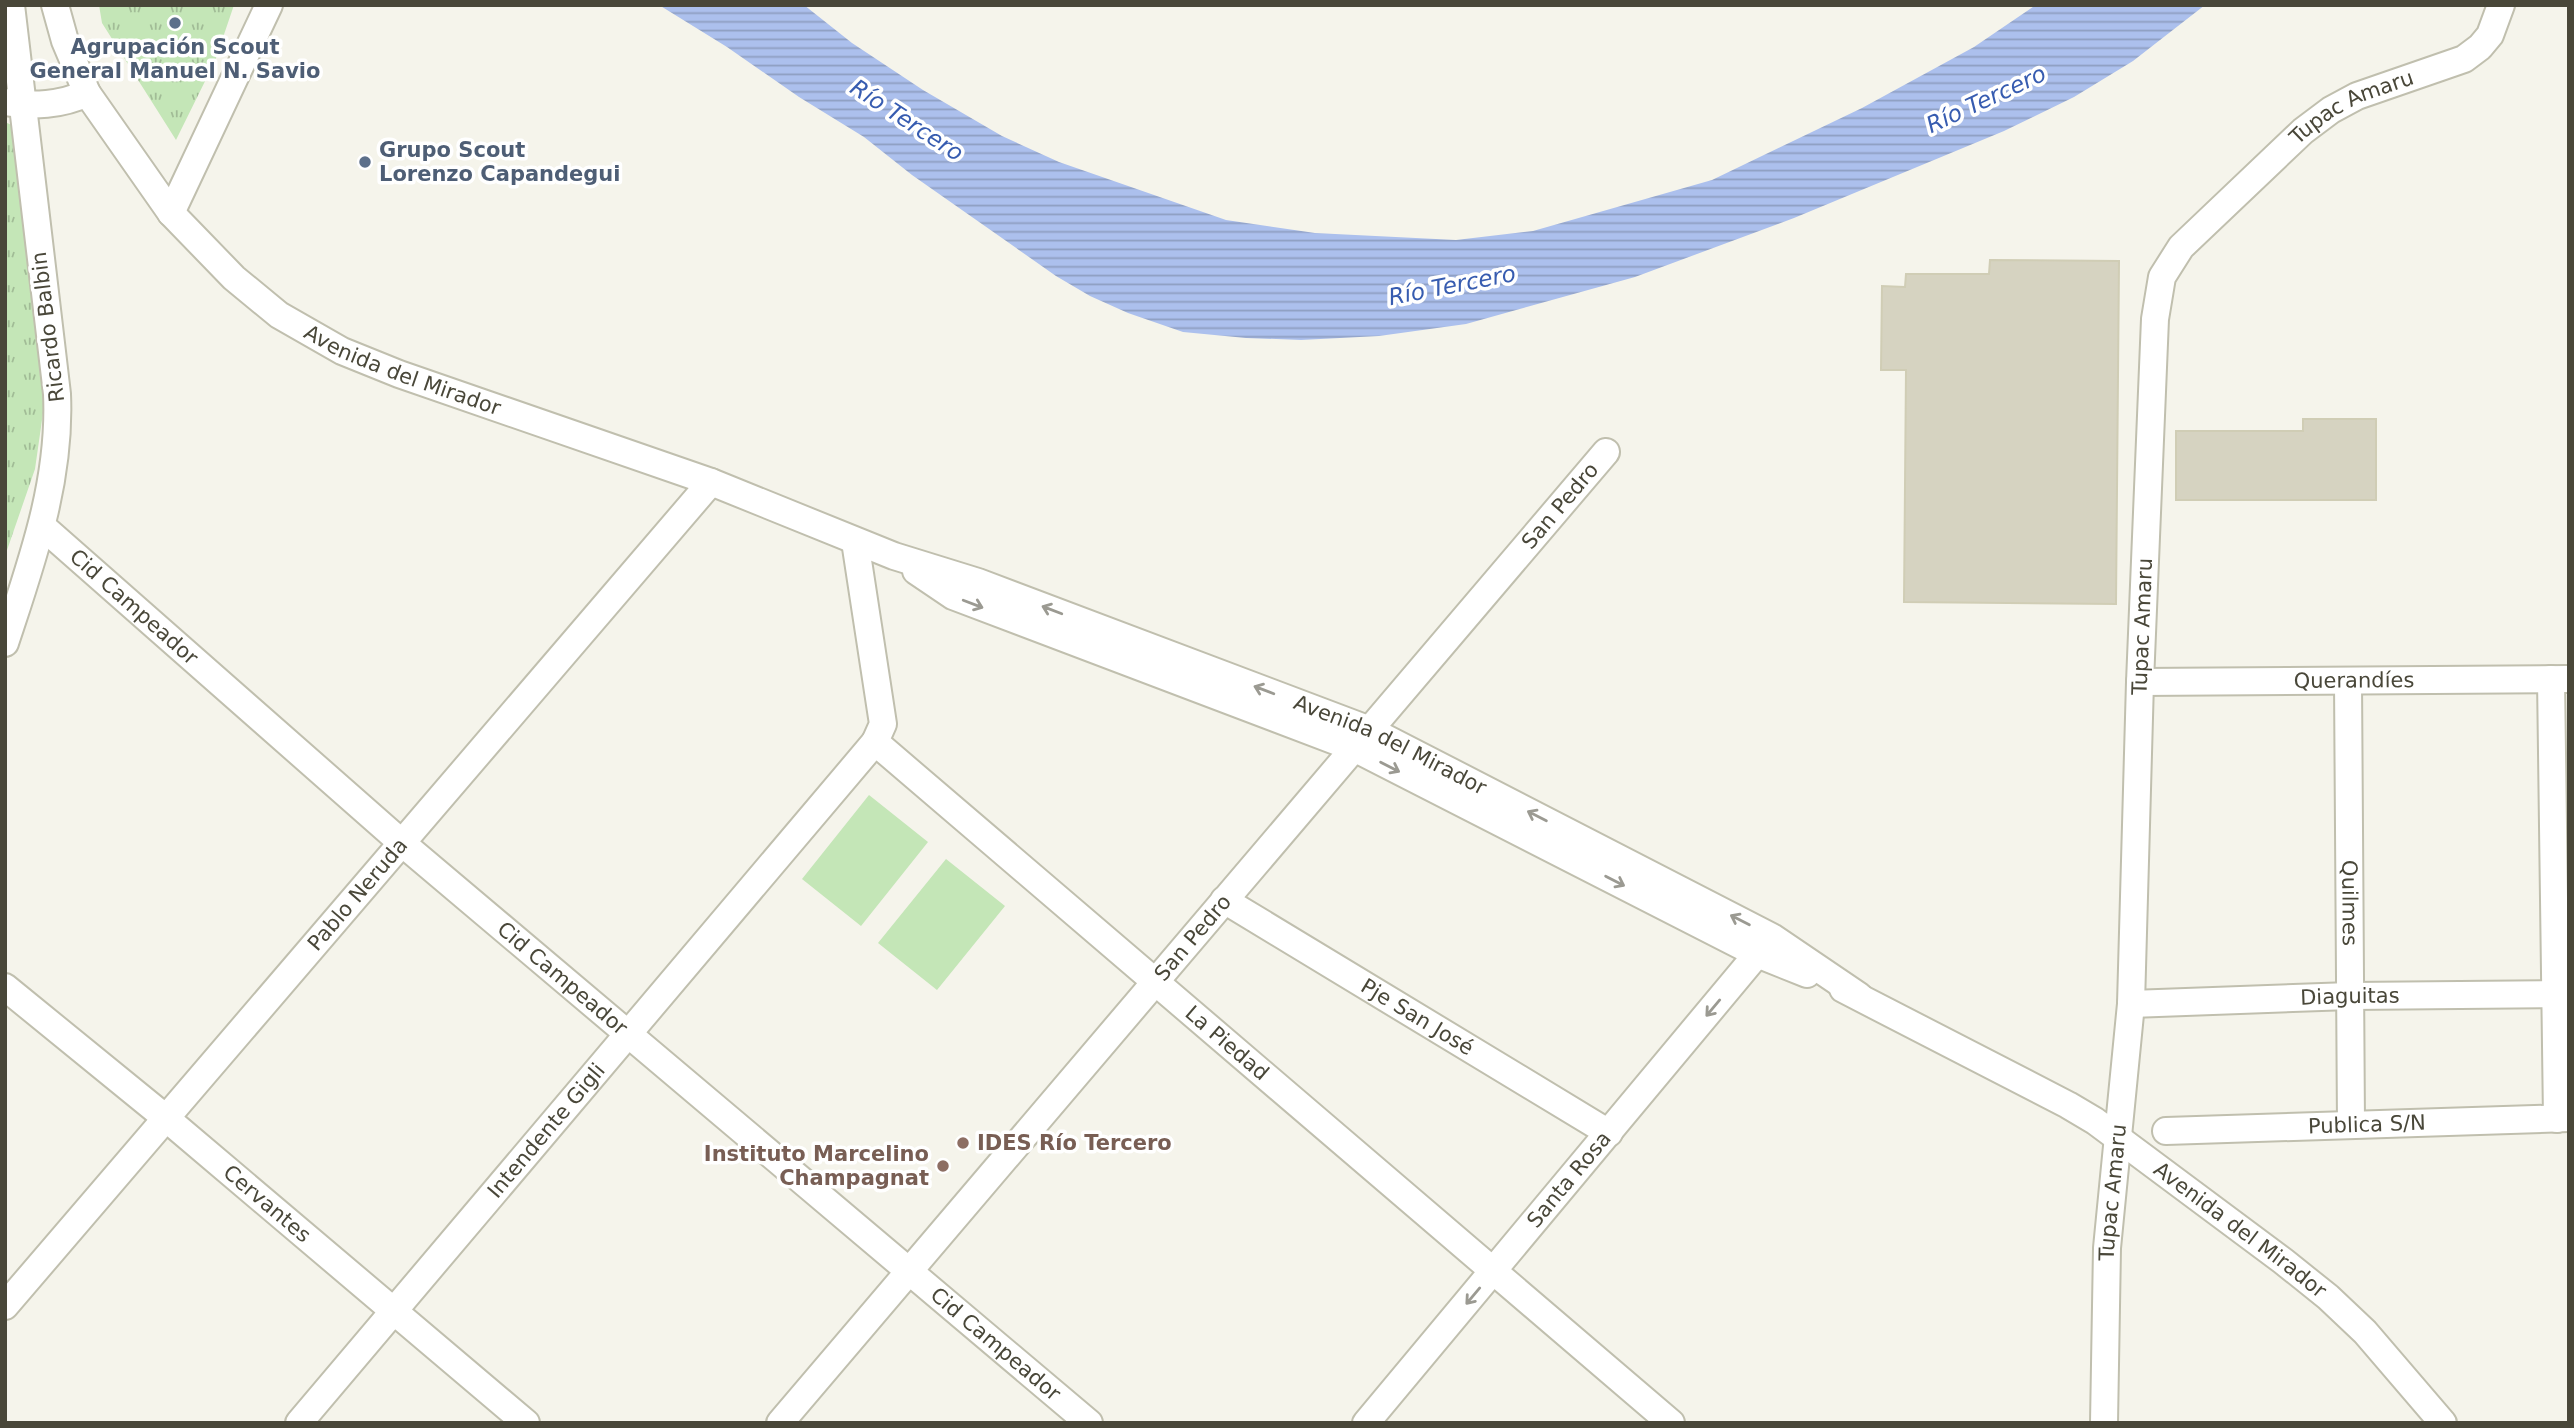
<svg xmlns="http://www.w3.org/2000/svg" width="2574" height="1428" viewBox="0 0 2574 1428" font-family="'DejaVu Sans',sans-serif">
<defs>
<pattern id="park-tufts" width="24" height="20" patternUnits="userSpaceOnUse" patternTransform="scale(1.75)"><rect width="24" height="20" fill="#c4e6b7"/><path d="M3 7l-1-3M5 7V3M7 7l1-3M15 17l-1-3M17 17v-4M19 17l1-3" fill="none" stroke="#a1bc96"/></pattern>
<pattern id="water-rules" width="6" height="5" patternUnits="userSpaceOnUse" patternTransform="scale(1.75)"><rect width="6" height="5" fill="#acc0ed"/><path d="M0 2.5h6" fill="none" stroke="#8e9ec1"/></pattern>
</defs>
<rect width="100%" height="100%" fill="#f5f4eb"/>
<path fill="#c4e6b7" d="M869,795L928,842L861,926L802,879Z
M946,859L1005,906L937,990L878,943Z"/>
<path fill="url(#park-tufts)" d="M99,5H234L215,61L176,140L102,23Z
M5,122L16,127L45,399L35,469L5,556Z"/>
<path fill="url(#water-rules)" d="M659,5H804L852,43L923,90L1002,136L1059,162L1226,220L1315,233L1456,240L1533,231L1712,180L1862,108L1974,47L2036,5H2205L2133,61L2074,97L2004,131L1794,218L1635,277L1466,324L1379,336L1301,340L1246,338L1183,332L1128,313L1090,296L1056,276L912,175L864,137L799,97L727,47Z"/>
<path fill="#d6d3c1" stroke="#d0cdb5" stroke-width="2" d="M1990,260L2119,261L2116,604L1904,602L1906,370H1881L1882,286L1905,287L1906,274H1989Z
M2303,419H2376V500H2176V431H2303Z"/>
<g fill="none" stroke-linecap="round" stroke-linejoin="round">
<g stroke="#c0bfae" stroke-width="30">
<g id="minor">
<path id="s1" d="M55,5L65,41L87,93L171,213L234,278L279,315L342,351L399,374L711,482L894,556L978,582L1370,730L1772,937L1859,996"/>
<path d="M5,102C32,107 62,105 87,93"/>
<path d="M171,213L269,5"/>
<path id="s2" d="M43,527L402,843L1089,1423"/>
<path id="s3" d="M855,541L883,724L875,742L1671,1423"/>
<path d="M916,571L953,596L1354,748L1757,954L1807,974"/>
<path d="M5,643C32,561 61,481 57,394L11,5"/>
<path d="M2551,679L2557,1119"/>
<path id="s4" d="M2348,681L2351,1125"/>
<path id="s5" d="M2140,682L2567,679"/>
<path id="s6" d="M1224,900L1609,1133"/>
<path id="s7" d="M5,987L167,1119L526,1423"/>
<path id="s8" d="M1843,989L2068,1105L2095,1121L2283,1261L2328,1297L2365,1332L2443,1423"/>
<path id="s9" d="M2131,1004L2350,996L2569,994"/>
<path id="s10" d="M2166,1131L2569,1118"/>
<path id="s11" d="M5,1306L711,482"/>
<path id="s12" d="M299,1423L875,742"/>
<path id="s13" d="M780,1423L1606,452"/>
<path id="s14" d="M1366,1423L1768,941"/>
<path id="s15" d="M2104,1423L2107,1248L2131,1004L2140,682L2155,319L2162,277L2181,247L2303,131L2331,110L2357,96L2464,59L2480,47L2490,35L2501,5"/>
</g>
</g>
<use href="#minor" stroke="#fff" stroke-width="26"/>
</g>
<defs><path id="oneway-shaft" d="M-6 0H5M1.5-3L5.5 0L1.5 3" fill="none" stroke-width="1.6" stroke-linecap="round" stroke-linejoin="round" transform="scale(1.75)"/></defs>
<g stroke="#9b9a92">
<use href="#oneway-shaft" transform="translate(973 604) rotate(21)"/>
<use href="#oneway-shaft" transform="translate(1052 610) rotate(-159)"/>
<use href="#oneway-shaft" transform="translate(1264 690) rotate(-159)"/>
<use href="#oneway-shaft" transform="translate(1390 767) rotate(27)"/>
<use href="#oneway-shaft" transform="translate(1537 816) rotate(-153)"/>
<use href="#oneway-shaft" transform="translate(1615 881) rotate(27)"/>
<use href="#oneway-shaft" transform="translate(1740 920) rotate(-153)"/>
<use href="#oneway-shaft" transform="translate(1713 1008) rotate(130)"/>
<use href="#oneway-shaft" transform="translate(1473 1296) rotate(130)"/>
</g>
<g fill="#5c6f8a" stroke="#fff" stroke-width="2.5">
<circle cx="175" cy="23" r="7"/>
<circle cx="365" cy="162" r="7"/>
</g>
<g fill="#8d6e63" stroke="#fff" stroke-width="2.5">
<circle cx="963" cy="1143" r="7"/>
<circle cx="943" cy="1166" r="7"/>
</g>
<g text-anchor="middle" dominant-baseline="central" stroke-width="7" stroke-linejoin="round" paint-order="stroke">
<g font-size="21" font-weight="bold" fill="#4e5e75" stroke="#fff">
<text x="175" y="47">Agrupación Scout<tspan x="175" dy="24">General Manuel N. Savio</tspan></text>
<text x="379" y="150" text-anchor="start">Grupo Scout<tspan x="379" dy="24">Lorenzo Capandegui</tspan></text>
</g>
<g font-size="21" fill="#494739" stroke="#fff">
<text stroke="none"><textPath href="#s15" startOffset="1407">Tupac Amaru</textPath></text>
<text transform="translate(48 327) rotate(-97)">Ricardo Balbin</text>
<text stroke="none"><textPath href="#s1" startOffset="525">Avenida del Mirador</textPath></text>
<text stroke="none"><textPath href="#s13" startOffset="1204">San Pedro</textPath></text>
<text stroke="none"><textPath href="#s2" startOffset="121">Cid Campeador</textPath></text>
<text stroke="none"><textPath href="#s15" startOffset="798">Tupac Amaru</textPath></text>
<text stroke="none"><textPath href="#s5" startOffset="214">Querandíes</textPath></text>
<text stroke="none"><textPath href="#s1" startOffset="1582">Avenida del Mirador</textPath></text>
<text stroke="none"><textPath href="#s11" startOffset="542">Pablo Neruda</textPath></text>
<text stroke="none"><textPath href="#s4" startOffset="222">Quilmes</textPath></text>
<text stroke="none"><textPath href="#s13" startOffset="637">San Pedro</textPath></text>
<text stroke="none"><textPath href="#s2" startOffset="688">Cid Campeador</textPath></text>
<text stroke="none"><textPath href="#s9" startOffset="219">Diaguitas</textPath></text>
<text stroke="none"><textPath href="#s6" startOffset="226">Pje San José</textPath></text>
<text stroke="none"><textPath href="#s3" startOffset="668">La Piedad</textPath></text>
<text stroke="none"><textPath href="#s10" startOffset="201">Publica S/N</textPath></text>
<text stroke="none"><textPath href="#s12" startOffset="383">Intendente Gigli</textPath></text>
<text stroke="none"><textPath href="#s14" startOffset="317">Santa Rosa</textPath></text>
<text stroke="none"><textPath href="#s15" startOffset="231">Tupac Amaru</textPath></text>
<text stroke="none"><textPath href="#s7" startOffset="340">Cervantes</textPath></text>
<text stroke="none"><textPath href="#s8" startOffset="466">Avenida del Mirador</textPath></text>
<text stroke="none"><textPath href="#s2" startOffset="1255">Cid Campeador</textPath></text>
</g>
<g font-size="21" font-weight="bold" fill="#785e54" stroke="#fff" text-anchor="start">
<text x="977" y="1143">IDES Río Tercero</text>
<text x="929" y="1154" text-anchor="end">Instituto Marcelino<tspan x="929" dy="24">Champagnat</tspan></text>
</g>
<g font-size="23" font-style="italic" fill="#375cb0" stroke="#fff">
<text transform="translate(1986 99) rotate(-25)">Río Tercero</text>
<text transform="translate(907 120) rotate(33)">Río Tercero</text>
<text transform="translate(1452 285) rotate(-11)">Río Tercero</text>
</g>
</g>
<rect width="2574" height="1428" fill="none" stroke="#494739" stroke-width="14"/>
</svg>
